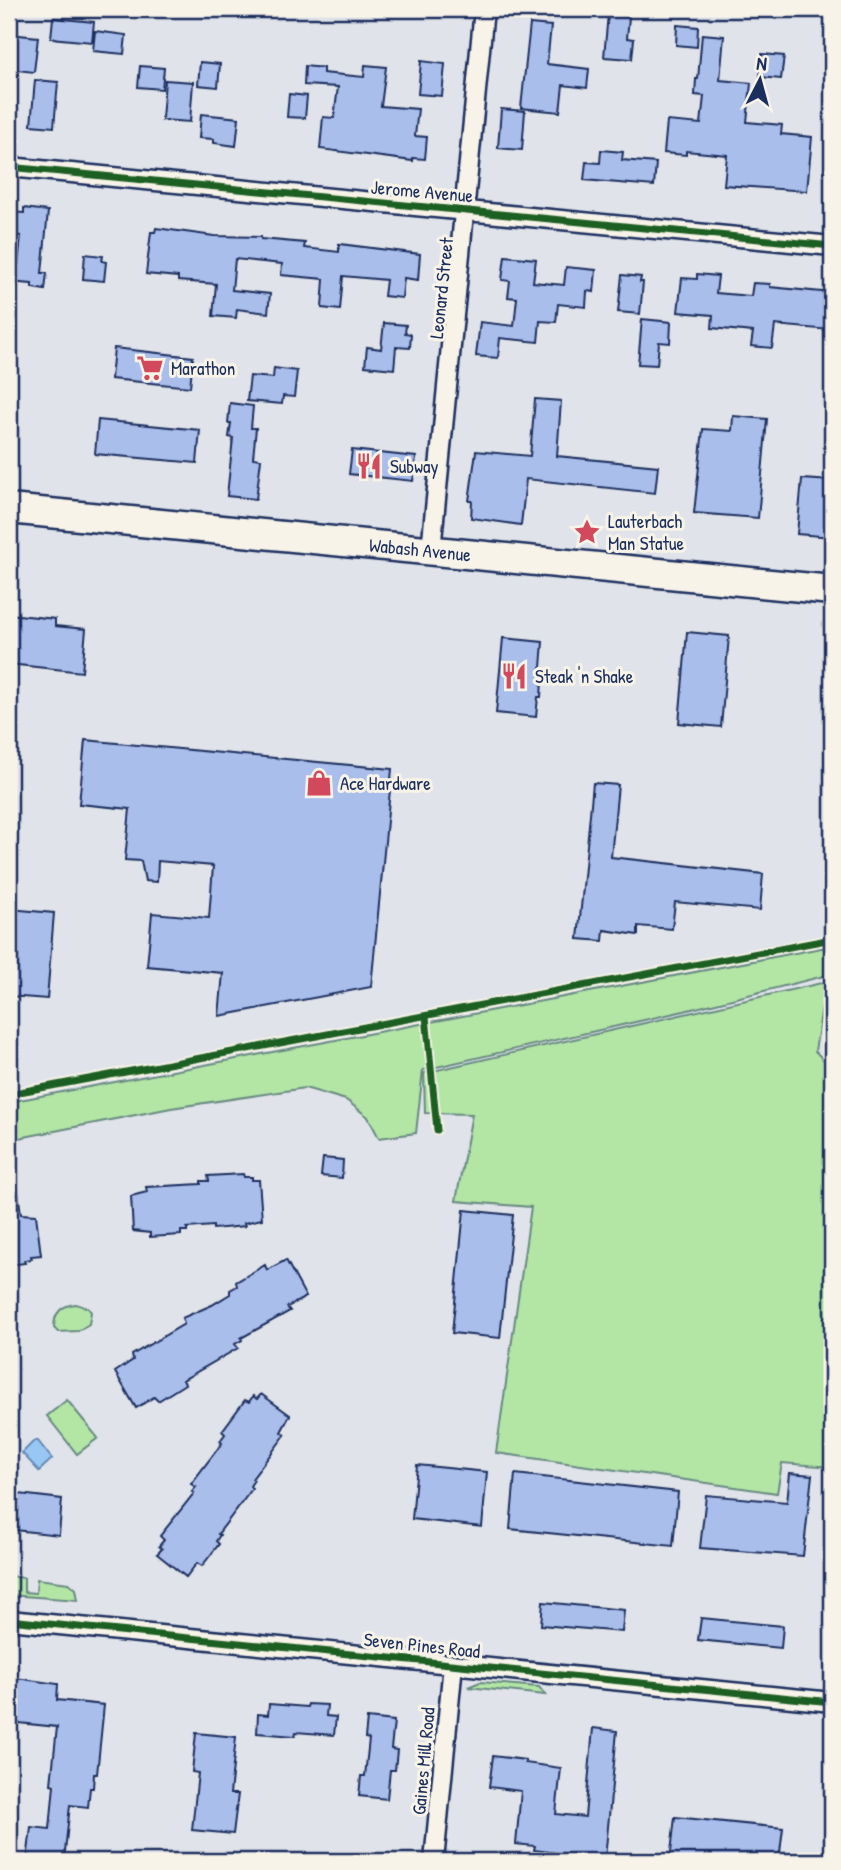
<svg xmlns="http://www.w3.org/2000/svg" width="841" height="1870" viewBox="0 0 841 1870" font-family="'Patrick Hand',sans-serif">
<rect width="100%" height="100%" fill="#e0e3e9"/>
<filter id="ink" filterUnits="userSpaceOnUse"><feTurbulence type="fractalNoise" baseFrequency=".0143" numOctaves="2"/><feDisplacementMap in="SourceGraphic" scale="14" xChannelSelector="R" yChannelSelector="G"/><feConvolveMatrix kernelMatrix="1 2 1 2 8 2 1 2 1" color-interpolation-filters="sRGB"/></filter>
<g filter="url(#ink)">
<path fill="#b3e5a5" stroke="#678a82" stroke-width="2" d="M832,946V974L684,1011L423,1070L416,1133L379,1138L368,1117L346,1100L305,1088L171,1108L9,1140V1102Z
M826,982L815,1051L832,1069V1467L782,1463L777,1493L496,1453L531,1207L456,1201L472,1114L425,1113L424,1073Z
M76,1304L88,1308L91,1312L89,1324L78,1331L58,1332L54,1328C54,1314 61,1305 76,1304Z
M67,1400L98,1438L77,1454L47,1416Z
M9,1576L24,1578V1592L36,1593L37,1579L69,1583L76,1589L78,1600L9,1595Z
M480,1682L539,1687L545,1695L468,1687Z"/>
<path fill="#98c7f3" stroke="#668ab7" stroke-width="2" d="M34,1441H38L52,1459L39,1471L22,1453Z"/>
<path fill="#aabeec" stroke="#1b2f5e" stroke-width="2" d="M608,14L629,17L627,38L634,39L632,59L604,57Z
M53,18L94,22L92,42L51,38Z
M530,24L551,26L547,64L589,69L587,88L563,85L560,112L521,108Z
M677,25L698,27L697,47L676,45Z
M95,31L126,35L124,54L93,51Z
M9,34L38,37L34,72L9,69Z
M702,34L724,36L720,80L751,83L747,122L782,125L781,134L812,137L807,191L724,185L727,155L686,151V155L664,153L667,121L701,124L704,96L695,95L696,79H698Z
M762,54L784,56L781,79L760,77Z
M421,61L445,64L442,96L418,94Z
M200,62L220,64L218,87L198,85Z
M365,65L386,67L381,106L418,109L415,136L427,137L425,159L413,158V161L320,149L323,117L334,118L338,87L304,85L305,66L323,68V73L364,77Z
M140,66L164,68L162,89L138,87Z
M35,80L58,82L54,127L31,125Z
M165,80L193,82L190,122L162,120Z
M289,94L307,96L305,118L287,117Z
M501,109L525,111L522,150L498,148Z
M201,114L239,118L236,146L214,143V139L199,138Z
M601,150L623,152L622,160L656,163L654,186L584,180L586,162L600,163Z
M24,208L48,211L42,273H47L45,290L32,288V284L9,282V264L18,265L21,236L9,235V212L24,213Z
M156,228L214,236L261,237V239L305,243L304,248L339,252V244L420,254L418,280L404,278L402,298L384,296L386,280L343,276L340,310L322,308L324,279L281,275L282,264L235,259L232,290L270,294L268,313L237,309L236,318L213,316L216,284L178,281V277L146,274L151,232H155Z
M85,254L103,256L102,261L106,262L104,281L83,279Z
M505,256L536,259L533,282L564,285L566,267L596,270L594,292L587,291L586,307L558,304L556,322L540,321L538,342L500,338L498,358L476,356L480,322L514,326L517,298L508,297L510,281L502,280Z
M697,274L718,276L716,293L751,296L753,283L770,284V287L832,293L830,330L775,325L772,348L751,346L753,332L712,328L713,315L678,312L682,278L697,279Z
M622,275L641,277L640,282H643L640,314L618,312Z
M642,319L671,322L670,343L659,342L657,365L638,364Z
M384,323L406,325L405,333L411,334L410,348L396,347L394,369L365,366L367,347L381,349Z
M114,348L193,357L190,387L111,379Z
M274,368L297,371L294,397L283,396L282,404L247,401L250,376L273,378Z
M535,399L561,401L557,456L658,466L655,493L526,479L521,525L471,518L472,501H469L476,451L530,456Z
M230,403L253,406L251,428H256L253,458L261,459L256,499L227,496L233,438L229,437L231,423H228Z
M733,416L767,419L758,518L694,513L703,429L732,431Z
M98,420L200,430L197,463L95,454Z
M352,450L416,457L413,481L349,474Z
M802,479L832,481V537L797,534Z
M9,614L55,619V626L86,629L82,672L9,664Z
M687,632L729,636L721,727L679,723Z
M503,638L543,642L540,680L542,681L541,697H538L536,717L496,713Z
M85,740L392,769L371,987L219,1016L223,973L147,966L152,913L209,918L213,866L158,861L157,882L145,881L141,861L125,860L130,809L79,804Z
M593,783L618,785L611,857L763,874L760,910L675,902L672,929L638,926V935L604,930L603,941L578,939Z
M9,909L54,913L47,999L9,996Z
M323,1158L343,1160L342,1178L321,1176Z
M243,1174L244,1177H252V1180H259L262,1219L244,1223L245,1226L213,1229V1226L187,1228V1231H181V1235L150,1237V1233L133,1231L131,1196L147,1192L146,1187L201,1184V1181H209L208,1176Z
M17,1185L21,1214L36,1215L41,1255L31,1256L32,1259L24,1260L25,1263L9,1265V1186Z
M464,1210L513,1215L500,1338L452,1333Z
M286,1260L306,1297L287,1307L290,1311L241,1338L242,1340L235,1344L238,1348L183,1380L185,1384L158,1401L154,1397L136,1408L115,1372L133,1360L132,1355L184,1324L182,1318L212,1305L230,1294V1290L237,1286L236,1282L265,1265L267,1270Z
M261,1394L290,1415L281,1432L285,1435L252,1479L254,1480L250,1486L252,1489L218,1534L220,1535L216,1541L219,1544L202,1566L197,1563L186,1577L157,1554L162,1549L159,1546L164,1540L160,1536L194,1493L192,1492L196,1487L191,1484L222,1443L220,1441L225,1434L222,1431L245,1400L249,1402L253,1396L257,1399Z
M417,1465L487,1472L482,1527L412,1519Z
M790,1473L812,1475L803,1556L700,1548L706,1495L787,1502Z
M515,1474L678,1492L673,1546L510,1529Z
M19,1494L62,1499L59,1535L15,1530Z
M543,1602L624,1610L622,1632L541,1625Z
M701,1618L783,1626L781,1648L698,1640Z
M9,1677L58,1684L57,1700L104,1705L97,1774H94L93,1788H90L88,1807L70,1805L64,1861H27L31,1827L50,1829L54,1785L51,1784L57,1727L9,1722Z
M269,1704L307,1707L308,1704L327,1705L326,1716L336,1717L334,1735L296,1732L295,1736L257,1733L258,1714L268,1715Z
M367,1718L394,1721L391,1749L397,1750L395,1770H390L387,1799L359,1796L361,1776H365L369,1739L365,1738Z
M593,1728L617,1731L605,1859L534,1850L535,1846L516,1844L521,1791L489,1787L493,1756L525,1760V1763L561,1768L556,1814L585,1817Z
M196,1733L236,1737L230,1794H238L233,1834L192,1830L198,1773L192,1772Z
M675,1817L783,1828L779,1861H670Z"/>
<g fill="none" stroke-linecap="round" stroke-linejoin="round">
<g stroke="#1b2f5e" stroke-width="23">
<path id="street" d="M9,167L832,246
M431,550L484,9
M9,1620L832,1702
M434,1861L453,1664"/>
</g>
<g stroke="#1b2f5e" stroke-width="33">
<g id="primary">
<path id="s1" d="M9,509L832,590"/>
</g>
</g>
<use href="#street" stroke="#f7f3e8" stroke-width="18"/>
<use href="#primary" stroke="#f7f3e8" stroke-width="28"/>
<g stroke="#f7f3e8" stroke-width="11">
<path id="cycleway" d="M9,167L832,246
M426,1016L437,1130
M9,1094L832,939
M9,1620L832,1702"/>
</g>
<use href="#cycleway" stroke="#1b5e20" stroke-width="7"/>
</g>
</g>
<defs>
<g id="supermarket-bare" transform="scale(2.1)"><path d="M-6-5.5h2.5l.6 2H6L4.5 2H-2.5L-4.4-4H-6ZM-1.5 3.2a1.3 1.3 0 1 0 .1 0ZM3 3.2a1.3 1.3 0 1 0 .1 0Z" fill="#d1495b" stroke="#f7f3e8" stroke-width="2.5" paint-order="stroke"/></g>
<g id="restaurant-bare" transform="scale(2.1)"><path d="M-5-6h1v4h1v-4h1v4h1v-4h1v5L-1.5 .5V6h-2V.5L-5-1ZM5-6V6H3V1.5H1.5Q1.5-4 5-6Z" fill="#d1495b" stroke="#f7f3e8" stroke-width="2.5" paint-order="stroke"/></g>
<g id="sight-bare" transform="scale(2.1)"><path d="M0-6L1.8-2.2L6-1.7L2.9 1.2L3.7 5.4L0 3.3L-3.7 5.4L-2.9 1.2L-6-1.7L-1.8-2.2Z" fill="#d1495b" stroke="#f7f3e8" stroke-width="2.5" paint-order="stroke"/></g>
<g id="shop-bare" transform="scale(2.1)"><path d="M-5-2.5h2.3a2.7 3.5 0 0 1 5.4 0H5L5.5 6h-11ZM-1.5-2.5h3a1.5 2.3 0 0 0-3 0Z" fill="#d1495b" stroke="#f7f3e8" stroke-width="2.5" paint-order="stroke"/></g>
</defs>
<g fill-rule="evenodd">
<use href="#supermarket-bare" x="150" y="368"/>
<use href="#restaurant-bare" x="369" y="466"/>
<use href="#sight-bare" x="587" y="532"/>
<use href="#restaurant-bare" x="514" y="676"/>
<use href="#shop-bare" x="319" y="783"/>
</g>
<g text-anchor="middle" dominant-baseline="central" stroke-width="6" stroke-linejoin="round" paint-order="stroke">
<g font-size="19" fill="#1b2f5e" stroke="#f7f3e8">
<text transform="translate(422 191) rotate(5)">Jerome Avenue</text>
<text transform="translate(441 288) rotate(-84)">Leonard Street</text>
<text stroke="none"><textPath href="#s1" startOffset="413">Wabash Avenue</textPath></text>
<text transform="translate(422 1645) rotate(6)">Seven Pines Road</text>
<text transform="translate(423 1761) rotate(-85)">Gaines Mill Road</text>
</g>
<g font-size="19" fill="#1b2f5e" stroke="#f7f3e8" text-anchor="start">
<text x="171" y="368">Marathon</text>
<text x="390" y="466">Subway</text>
<text x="608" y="521">Lauterbach<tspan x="608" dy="22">Man Statue</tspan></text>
<text x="535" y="676">Steak 'n Shake</text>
<text x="340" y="783">Ace Hardware</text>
</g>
</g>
<rect width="841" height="1870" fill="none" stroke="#f7f3e8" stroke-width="35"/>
<rect x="18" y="18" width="806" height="1835" fill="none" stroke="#1b2f5e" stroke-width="2.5" filter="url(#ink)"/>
<g transform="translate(760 80) rotate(6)" stroke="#f7f3e8" stroke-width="5" paint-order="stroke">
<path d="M0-5L12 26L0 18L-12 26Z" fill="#1b2f5e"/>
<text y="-10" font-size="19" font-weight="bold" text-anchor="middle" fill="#1b2f5e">N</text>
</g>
</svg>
